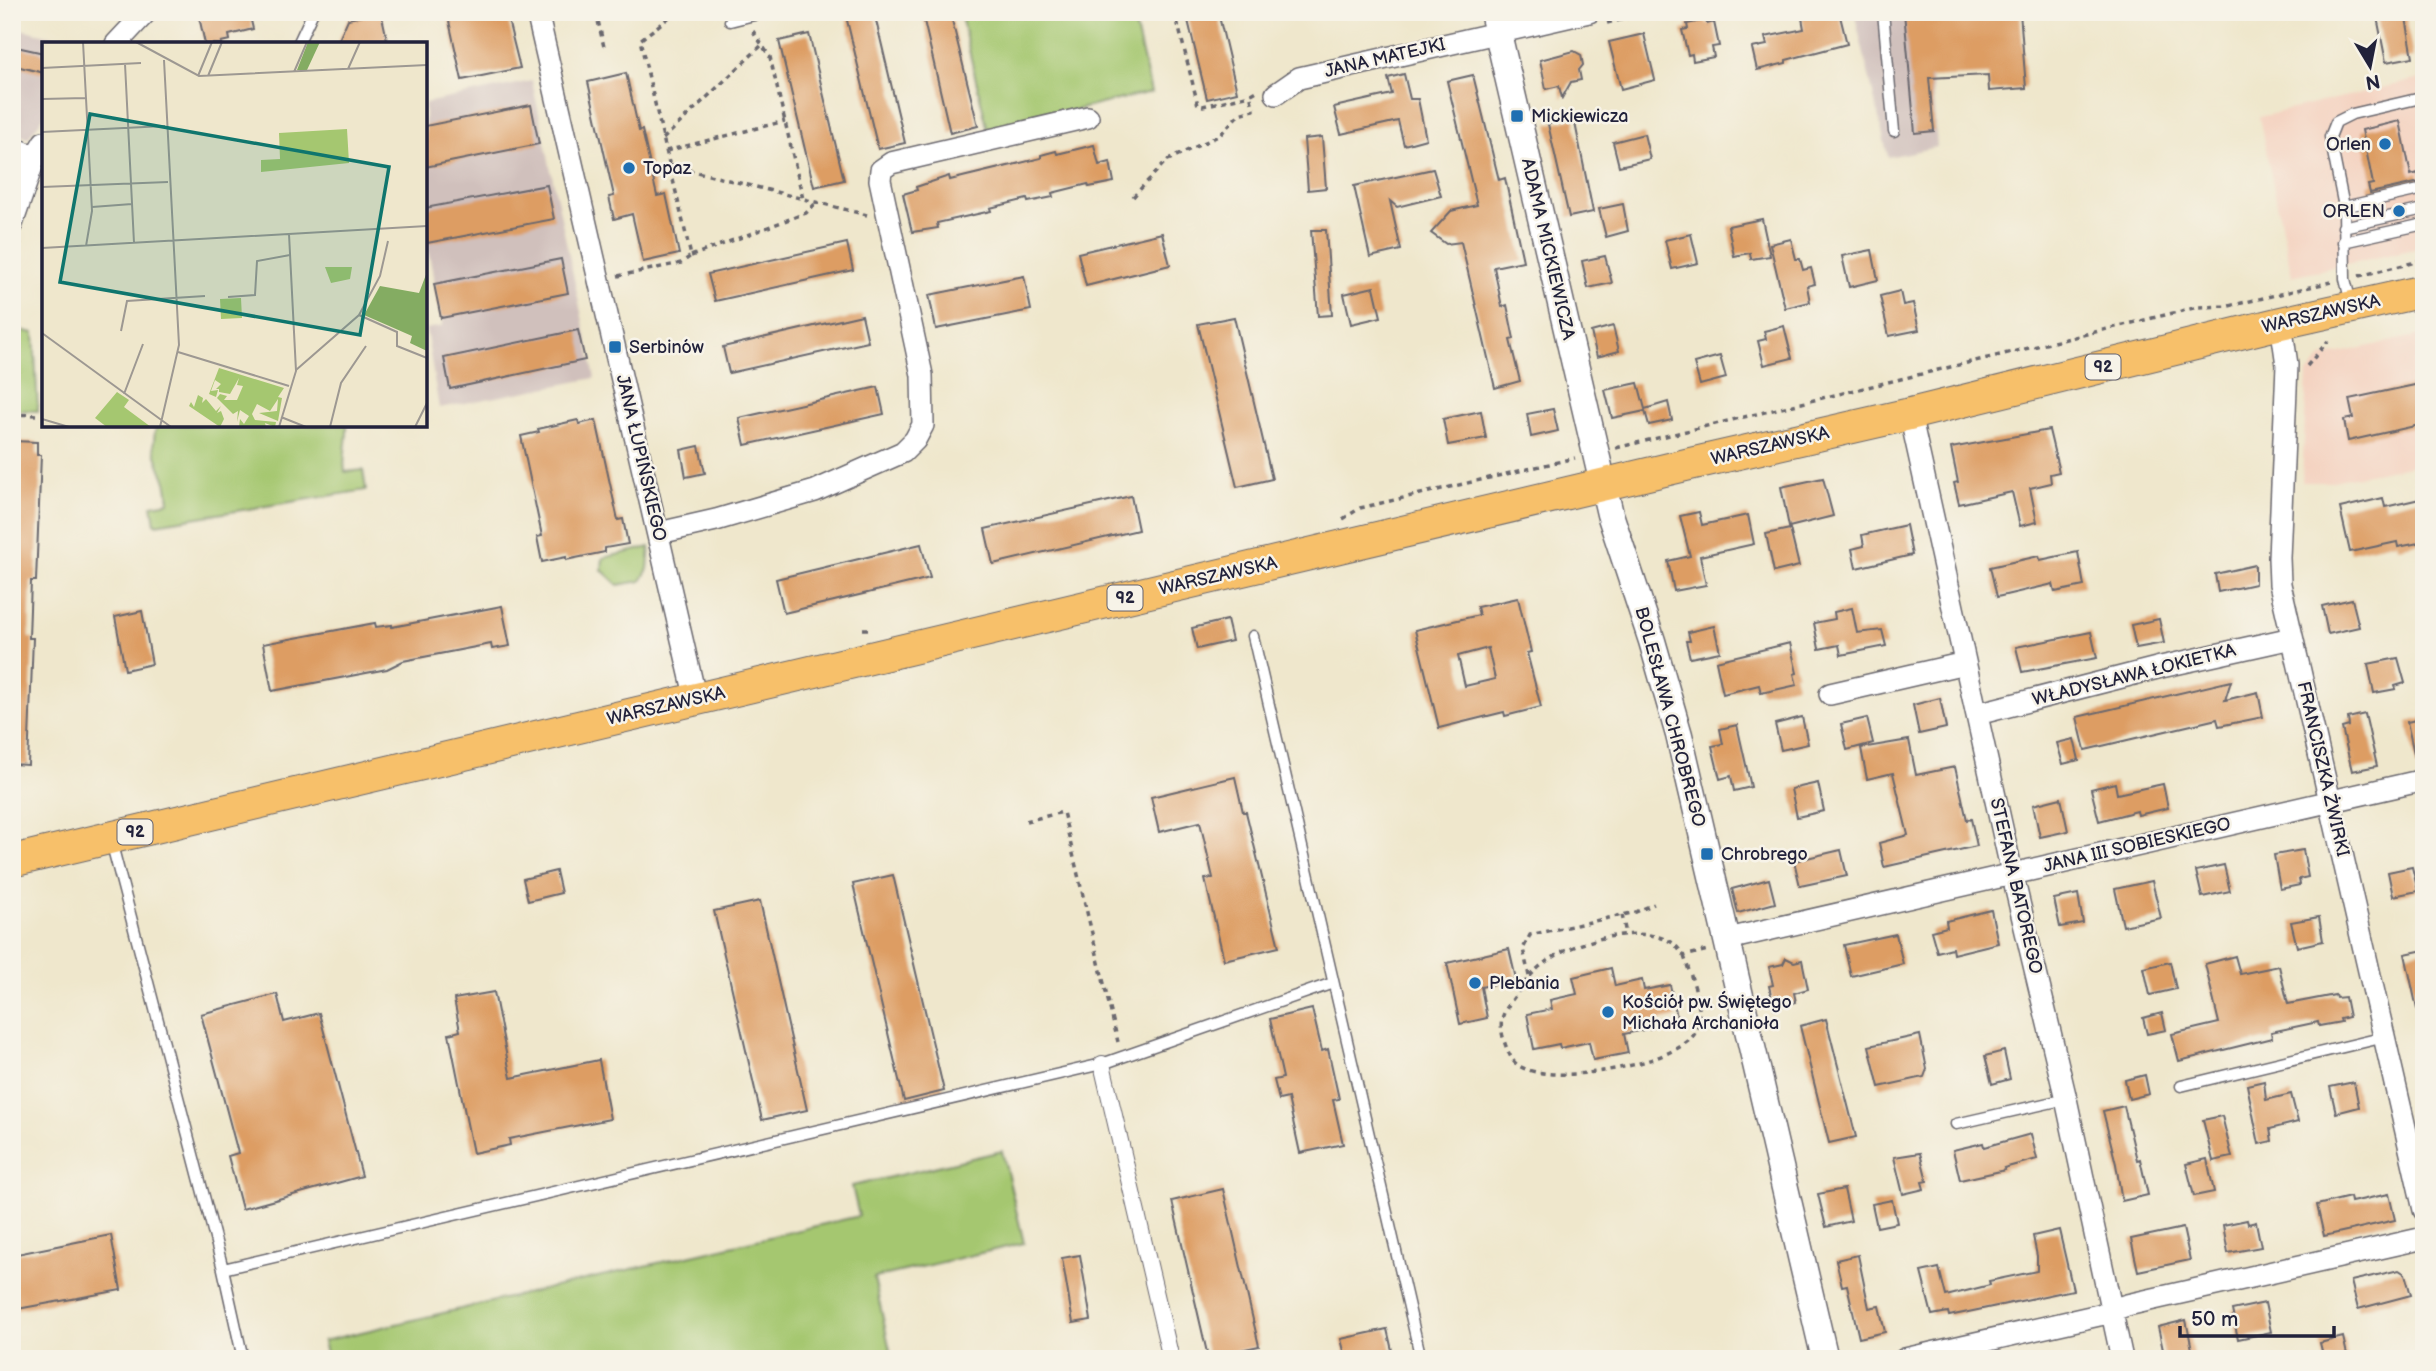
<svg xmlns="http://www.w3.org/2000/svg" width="2436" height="1371" viewBox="0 0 2436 1371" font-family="'Balsamiq Sans',sans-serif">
<rect width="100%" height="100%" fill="#f7f3e8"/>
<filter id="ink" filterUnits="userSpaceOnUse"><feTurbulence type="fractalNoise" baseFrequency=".0143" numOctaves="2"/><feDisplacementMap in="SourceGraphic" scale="14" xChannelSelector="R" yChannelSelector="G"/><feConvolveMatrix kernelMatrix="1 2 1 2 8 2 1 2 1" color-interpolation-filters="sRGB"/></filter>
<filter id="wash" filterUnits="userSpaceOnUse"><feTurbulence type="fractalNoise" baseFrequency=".00686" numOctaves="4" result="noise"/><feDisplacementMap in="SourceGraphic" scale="28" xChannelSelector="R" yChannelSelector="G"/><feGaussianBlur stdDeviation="1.57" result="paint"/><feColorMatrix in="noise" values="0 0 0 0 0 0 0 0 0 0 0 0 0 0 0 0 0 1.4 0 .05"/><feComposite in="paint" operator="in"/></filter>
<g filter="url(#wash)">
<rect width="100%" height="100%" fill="#efe7cc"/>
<path fill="#f4d3c1" d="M2424,78V247L2292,276L2259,117Z
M2424,334V463L2328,482H2302L2307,375L2322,357Z"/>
<path fill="#d0c0bc" d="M1854,12H1926L1937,147L1888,157Z
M12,27L77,42L44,44V116L28,138L12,132Z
M532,81L595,378L439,408L426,329L443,326L425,234V103Z"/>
<path fill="#a5c770" stroke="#647456" stroke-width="2" d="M960,12H1132L1151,92L988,131Z
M20,330L34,333L38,411L12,410V354Z
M157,425H347C348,442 342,456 345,472L363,470L366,490L155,524L152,505L169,502C168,494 168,486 165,479C158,461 149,446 157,425Z
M650,547L648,569L641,581L618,585L602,570L603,558Z
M1002,1151L1024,1243L874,1278L892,1359H327L323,1341L859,1216L852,1186Z"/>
<g id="blocks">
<path fill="#dd9d64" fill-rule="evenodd" d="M198,12H249L253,29L229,35L230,40L221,42L222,44H205Z
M381,12L388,44H337L348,19Z
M447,12H506L520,68L462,80Z
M845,12H874L905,143L878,149Z
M922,12H950L978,126L950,133Z
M1186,12H1218L1237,92L1207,99Z
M1801,12H1839L1847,44L1786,60V63L1757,70L1752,48L1767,45L1765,37L1804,29Z
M1904,12H2020L2026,88L1989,91L1988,75L1929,78L1934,131L1915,133Z
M2376,12H2405L2413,57L2386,62Z
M1706,20L1707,24L1714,22L1719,46L1712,47L1714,57L1693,61L1692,54L1688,55L1682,30L1688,29L1687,24Z
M809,34L844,180L814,187L779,41Z
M1644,34L1655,80L1621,89L1609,42Z
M12,46L44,53V73L12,65Z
M1574,51L1581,55L1583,65L1579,70L1581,80L1571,82L1562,98L1559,86L1546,89L1540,60Z
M626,73L639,131L642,130L657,196L666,194L679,254L643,262L632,214L614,219L609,197L614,196L588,82Z
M1404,74L1410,99H1418L1426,139L1404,145L1398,121L1341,134L1334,107L1392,94L1388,78Z
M1473,75L1499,180L1505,178L1523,261L1494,267L1502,307L1507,305L1514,339L1510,340L1520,381L1495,388L1461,242L1446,244L1431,233L1451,211L1477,205L1447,81Z
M531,105L539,144L425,167V126Z
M1574,118L1593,212L1569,217L1548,124Z
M2400,121L2411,175L2418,173L2420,182L2370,193L2368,185L2373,184L2362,130Z
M1644,134L1650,159L1619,166L1613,142Z
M1322,137L1326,188L1308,190L1304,139Z
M1094,145L1099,165L1110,162L1114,182L1089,187L1088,184L1052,193L1053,197L1028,202L1027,199L990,208L991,211L937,223L938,228L912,232L903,194L917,190L916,187L949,176L950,180L1041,158V155L1056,151L1057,154Z
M1433,169L1441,196L1397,207L1390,201L1401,250L1370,257L1354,186Z
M547,185L554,219L427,243L425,208Z
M1623,204L1628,231L1606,237L1599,209Z
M1762,219L1770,256L1751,259L1750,253L1734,256L1728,226Z
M1311,230H1326L1332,315L1318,316Z
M1162,233L1170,265L1086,286L1078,253Z
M1691,234L1698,263L1672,269L1665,240Z
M1791,239L1796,259H1800L1803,270L1811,268L1815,284L1807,286L1810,302L1785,308L1770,244Z
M847,243L853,270L715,301L708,274Z
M1872,250L1878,280L1849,287L1842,256Z
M1605,256L1612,283L1588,288L1582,261Z
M561,259L568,293L441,318L434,284Z
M1024,276L1031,310L936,329L929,295Z
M1374,287L1381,317L1351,324L1344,294Z
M1900,291L1903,305L1913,303L1919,330L1889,336L1880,296Z
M862,315L868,342L729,373L723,347Z
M1234,317L1272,479L1237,487L1198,324Z
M1613,326L1619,351L1597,357L1591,332Z
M1784,326L1792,358L1764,365L1758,341L1766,339L1764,331Z
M578,330L585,360L450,389L444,358Z
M1720,356L1726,378L1700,385L1694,363Z
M1638,383L1645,409L1668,402L1672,420L1649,425L1645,411L1612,418L1605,390Z
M2424,383V424L2348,441L2344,420L2353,418L2349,399Z
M878,387L884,414L745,445L739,418Z
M1553,409L1558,431L1531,437L1527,414Z
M1481,411L1486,438L1448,445L1443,419Z
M578,420L579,424L596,420L618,520L623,519L628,544L605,548V552L566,560V557L542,562L537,537L542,536L521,436L539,432L538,429Z
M2049,430L2059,472L2050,474L2051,483L2030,488L2037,522L2020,526L2012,492L1959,504L1954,483L1958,482L1951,448Z
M12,441L37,442V455H41L36,581H31L29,638H33L28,765L12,764Z
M699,446L705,473L686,477L681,450Z
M1823,478L1833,516L1789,527L1781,487Z
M1131,496L1138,530L993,564L985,529Z
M2383,498L2385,507L2424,498V542L2398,547L2397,542L2350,552L2340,508Z
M1699,512L1702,525L1748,515L1754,544L1700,556L1706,585L1674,591L1668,561L1690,556L1680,516Z
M1906,525L1912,555L1856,568L1852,549L1864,546L1862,535Z
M1790,529L1799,566L1774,572L1766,534Z
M921,544L930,578L784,613L776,579Z
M2078,552L2084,586L2055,592L2053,584L1997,597L1990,567L2039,556L2040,560Z
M2255,565V584L2218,592L2215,574Z
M1518,598L1531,652L1527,653L1541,707L1505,716L1504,712L1439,728L1415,630L1479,615L1477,607ZM1488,648L1495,679L1465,686L1458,656Z
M2352,599L2359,627L2328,634L2322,606Z
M502,606L510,646L492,649L491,644L403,661L387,669L272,691L263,644L375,623L376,627L392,625V627Z
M1852,608L1857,633L1882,630L1886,646L1841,655L1839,645L1819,649L1814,623L1835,619L1834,612Z
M142,611L152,664L125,670L115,617Z
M2159,619L2164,643L2136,648L2131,625Z
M1227,620L1232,641L1197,649L1192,628Z
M1714,626L1720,652L1690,658L1686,641H1690L1688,632Z
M2091,632L2097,658L2022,672L2016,647Z
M1790,643L1797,673L1794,674L1797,685L1761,693L1759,685L1723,694L1716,661Z
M2398,658L2405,683L2395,686L2396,689L2374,693L2368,664Z
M2231,681L2225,700L2258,692L2263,717L2219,726L2217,719L2085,750L2077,717Z
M1940,698L1946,728L1919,734L1913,705Z
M2365,714L2377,766L2352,771L2342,728L2349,726L2348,718Z
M1802,717L1808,744L1781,750L1775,724Z
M1867,718L1873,743L1847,750L1841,724Z
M2424,718V766L2417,767L2407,722Z
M1737,725L1751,787L1734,791L1731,776L1720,779L1712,746L1723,744L1720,729Z
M2074,739L2079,760L2063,764L2057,743Z
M1909,740L1916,775L1955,767L1967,820L1971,819L1977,846L1884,867L1879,843L1908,835L1893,773L1867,779L1861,748Z
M1235,777L1243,812H1246L1279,947L1224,960L1205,879L1213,878L1200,822L1159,832L1151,797Z
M1818,783L1824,811L1797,817L1791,789Z
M2115,783L2117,794L2163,784L2168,808L2138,815L2137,811L2099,821L2091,789Z
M2061,798L2068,831L2040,837L2033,805Z
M1841,850L1847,876L1800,886L1794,861Z
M2303,850L2308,877L2299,879L2300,885L2280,889L2274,855Z
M2224,865L2230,891L2202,897L2196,871Z
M2412,867L2418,891L2393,896L2388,872Z
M556,871L561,893L528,901L523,879Z
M893,875L944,1091L904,1101L853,884Z
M1769,879L1775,903L1738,913L1732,889Z
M2152,881L2161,918L2123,926L2115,889Z
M2078,894L2083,923L2060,927L2054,899Z
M760,901L807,1110L762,1120L714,911Z
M1991,910L1998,943L1953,954L1952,948L1937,952L1931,931L1947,927L1946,921Z
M2319,917L2323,941L2297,947L2291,922Z
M1896,934L1903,964L1851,976L1844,945Z
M1509,949L1516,979L1481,987L1487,1018L1460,1024L1447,963Z
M2424,950V1009H2417L2405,954Z
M2235,956L2240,974L2279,966L2288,1004L2335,995L2336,998L2345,997L2349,1017L2340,1019L2341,1022L2319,1026L2318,1022L2271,1032L2272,1038L2179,1061L2172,1034L2219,1023L2205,964Z
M1786,958L1794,962L1802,960L1808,989L1794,993L1796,1002L1774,1008L1769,986L1773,985L1769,967L1783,964Z
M2170,962L2176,989L2150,995L2144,968Z
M1611,968L1615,986L1642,980L1644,990L1670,985L1677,1017L1651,1022L1653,1028L1624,1034L1628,1053L1593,1060L1589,1042L1560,1048L1559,1044L1534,1049L1527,1014L1552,1009L1550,1000L1577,994L1573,977Z
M494,992L511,1078L599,1060L610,1119L509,1139L510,1145L473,1153L449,1034L460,1031L454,999Z
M277,994L284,1022L319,1013L362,1176L242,1209L228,1156L238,1153L201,1014Z
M1312,1009L1322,1051L1328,1049L1339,1099L1333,1100L1343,1144L1300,1153L1288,1098L1279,1100L1274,1080L1283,1078L1270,1019Z
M2162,1013L2166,1030L2147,1034L2143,1018Z
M1826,1019L1856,1137L1829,1143L1800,1026Z
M1920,1035L1927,1069L1924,1077L1879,1087L1869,1046Z
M2004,1051L2010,1079L1992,1084L1985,1056Z
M2145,1075L2149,1094L2129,1099L2125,1080Z
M2264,1081L2266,1100L2291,1094L2298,1122L2270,1129L2272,1141L2259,1144L2247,1085Z
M2354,1082L2359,1107L2336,1113L2330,1087Z
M2124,1106L2137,1160L2140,1159L2148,1195L2122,1201L2116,1164L2103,1111Z
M2222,1116L2232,1157L2213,1161L2203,1120Z
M2031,1134L2037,1159L2004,1168L2005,1170L1960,1180L1953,1150L1983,1143L1984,1147Z
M1920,1153L1927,1181L1922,1182L1924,1189L1903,1194L1894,1157Z
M2207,1159L2214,1192L2194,1196L2186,1164Z
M1223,1189L1259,1346L1208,1357L1172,1201Z
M1844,1189L1851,1221L1826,1227L1818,1194Z
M2389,1194L2395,1220L2324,1236L2317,1205L2350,1197L2351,1202Z
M1892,1200L1897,1223L1877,1227L1872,1204Z
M2247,1220L2248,1224L2256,1222L2261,1247L2228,1253L2223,1225Z
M2183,1228L2190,1260L2138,1271L2131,1239Z
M2059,1230L2073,1290L1949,1316L1948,1312L1932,1315L1921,1272L1939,1268L1946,1296L1990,1285L1989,1281L2037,1271V1256L2033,1236Z
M111,1235L121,1290L12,1310V1255Z
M1080,1255L1091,1320L1073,1323L1062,1258Z
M1858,1255L1869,1308L1879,1306L1885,1332L1859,1338L1847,1285L1842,1286L1836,1260Z
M2399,1270L2405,1274L2411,1295L2358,1309L2351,1281Z
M2265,1303L2271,1332L2238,1339L2232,1310Z
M2186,1320L2194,1359H2165L2158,1327Z
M1387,1329L1394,1359H1346L1341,1339Z
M2343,1337L2348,1359H2324L2320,1343Z"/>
</g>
</g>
<g filter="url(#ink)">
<use href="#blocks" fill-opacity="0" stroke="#6a676e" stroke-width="2"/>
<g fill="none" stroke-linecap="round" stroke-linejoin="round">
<g stroke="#6a676e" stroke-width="13">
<path id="service" d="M1883,12L1894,131
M730,21L766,12
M298,44L313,12
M2344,207L2424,189
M2343,227L2424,209
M2343,242L2424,224
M2351,303L2345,279L2344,207L2330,137L2336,122L2352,114L2421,98L2424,100
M1253,636L1421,1359
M111,841L223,1269
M2181,1086L2385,1037
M1956,1124L2066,1099
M243,1359L223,1269L1102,1064L1333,983"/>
</g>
<g stroke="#6a676e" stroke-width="18">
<path id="pedestrian" d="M1102,1064L1171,1359"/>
</g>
<g stroke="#6a676e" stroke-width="24">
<path id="minor" d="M537,12L696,700
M116,44L146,12
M1276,94L1299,78L1589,12
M12,147L35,157
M12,224L35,157L44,142
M2281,323L2287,365L2279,558L2280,584L2424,1210
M1910,414L2012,873L2066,1099L2122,1359
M659,533L716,520L815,491L903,452L915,440L923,425L922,375L880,180L881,170L891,163L1088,117
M1830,694L1965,663
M1977,714L2161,667L2292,638
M1728,939L2424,780
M1905,1359L2099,1315L2127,1305L2424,1238"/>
</g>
<g stroke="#6a676e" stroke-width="29">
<path id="tertiary" d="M1493,12L1610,514L1652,641L1679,735L1825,1359"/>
</g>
<g stroke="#6a676e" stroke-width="34">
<path id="primary" d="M12,861L1690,464L1910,414L2281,323L2424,291"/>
</g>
<path stroke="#6a676e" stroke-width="3.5" stroke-dasharray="5 5" stroke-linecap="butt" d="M596,12L604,47
M1175,12L1198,105L1203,106L1250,95
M1607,23L1655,12
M753,31L770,57L803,199
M663,139L762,45
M666,151L785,121
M669,165L867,215
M1133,197L1166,161L1220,135L1239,114L1254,110L1250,95L1257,91
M691,256L806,213L817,202
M12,272L21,243
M618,276L681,263L691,256L640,40L676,12
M2359,276L2416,262L2424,258
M12,278L19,287L12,310
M2307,366L2328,341
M12,414L36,415
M1616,448L2198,307L2229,306L2331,282
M1343,519L1360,508L1575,458
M863,629H873
M1026,821L1063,812L1118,1042
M1622,915L1626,934
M1684,956C1691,978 1707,1011 1695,1033C1677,1066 1532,1092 1512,1059C1506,1049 1499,1030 1502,1019C1504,1010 1510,1003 1515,996C1525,981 1536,967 1552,958C1580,940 1638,925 1669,941C1675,943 1680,951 1684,956L1708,950
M1529,976L1523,949L1530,935L1636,912L1654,904
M1848,1358L1864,1356V1359"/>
<use href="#service" stroke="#fff" stroke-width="10"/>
<use href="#pedestrian" stroke="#fff" stroke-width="16"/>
<use href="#minor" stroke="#fff" stroke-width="21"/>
<use href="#tertiary" stroke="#fff" stroke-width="26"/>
<use href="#primary" stroke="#f7c06b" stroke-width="32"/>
</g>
</g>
<g fill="#1f6fb2" stroke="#f7f3e8" stroke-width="2.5">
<rect x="1510" y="109" width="14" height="14" rx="3.5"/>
<circle cx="2385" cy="144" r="7"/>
<circle cx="629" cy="168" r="7"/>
<circle cx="2399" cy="211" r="7"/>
<rect x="608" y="340" width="14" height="14" rx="3.5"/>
<rect x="1700" y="847" width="14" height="14" rx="3.5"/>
<circle cx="1475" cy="983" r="7"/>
<circle cx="1608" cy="1012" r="7"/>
</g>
<g text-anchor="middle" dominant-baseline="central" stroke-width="5" stroke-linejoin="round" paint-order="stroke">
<g fill="#f7f3e8" stroke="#62616f" stroke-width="2">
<rect x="2085.5" y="354.5" width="35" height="25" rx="5"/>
<rect x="1107.5" y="585.5" width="35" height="25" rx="5"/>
<rect x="117.5" y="819.5" width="35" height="25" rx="5"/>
</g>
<g font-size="16" font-weight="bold" fill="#22223b">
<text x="2103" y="367">92</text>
<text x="1125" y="598">92</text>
<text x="135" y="832">92</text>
</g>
<g font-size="18" fill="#22223b" stroke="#f7f3e8">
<text transform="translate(1385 58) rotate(-13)">JANA MATEJKI</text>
<text transform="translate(1548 249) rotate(77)">ADAMA MICKIEWICZA</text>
<text transform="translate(2321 314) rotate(-13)">WARSZAWSKA</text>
<text transform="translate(1770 446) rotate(-13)">WARSZAWSKA</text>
<text transform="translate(641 458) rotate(77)">JANA ŁUPIŃSKIEGO</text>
<text transform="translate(1218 576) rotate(-13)">WARSZAWSKA</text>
<text transform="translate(2134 675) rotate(-14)">WŁADYSŁAWA ŁOKIETKA</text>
<text transform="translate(666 706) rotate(-13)">WARSZAWSKA</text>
<text transform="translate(1670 717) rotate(75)">BOLESŁAWA CHROBREGO</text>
<text transform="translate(2323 769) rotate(77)">FRANCISZKA ŻWIRKI</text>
<text transform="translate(2137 845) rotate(-13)">JANA III SOBIESKIEGO</text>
<text transform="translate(2016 886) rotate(77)">STEFANA BATOREGO</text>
</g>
<g font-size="18" fill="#22223b" stroke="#f7f3e8" text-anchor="start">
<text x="1531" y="116">Mickiewicza</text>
<text x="2371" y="144" text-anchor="end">Orlen</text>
<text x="643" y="168">Topaz</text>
<text x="2385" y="211" text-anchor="end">ORLEN</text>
<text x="629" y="347">Serbinów</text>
<text x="1721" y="854">Chrobrego</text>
<text x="1489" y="983">Plebania</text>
<text x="1622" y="1002">Kościół pw. Świętego<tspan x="1622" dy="21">Michała Archanioła</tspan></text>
</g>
</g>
<g transform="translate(42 42)">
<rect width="385" height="385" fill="#efe7cc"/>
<path d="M305,87L307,121L219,130V118L238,117L237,91ZM283,225H310L308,237L289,241ZM199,256L200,276L179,277L178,257ZM177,326L242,346L236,355L240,356L236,379L217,371L235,369L236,357L228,369L215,362L210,372L213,378L234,380L233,385L223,381L224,385H197L198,377L202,382L207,374L198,368L195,380L196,369L191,372L175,356L178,352L185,354L182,358H195L201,344L195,343L197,336L188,352L177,350V347H174L179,342L173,338L169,349L176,348L174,355L167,352ZM75,350L87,358L82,365L109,385H65L53,376ZM156,353L161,356L160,361L164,357L174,369L179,364L175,371L179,369L182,377L178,385L147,364L149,360L152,365Z" fill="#a5c770"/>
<path d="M266,0H278L265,28H255ZM385,230V309L368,301L370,294L322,273L338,244L377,251Z" fill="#84ac62"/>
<path fill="none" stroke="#9d9892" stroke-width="2" d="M41,0L50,169L44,204M94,0L157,34L385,23M83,22L92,201M0,26L99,21M306,27L318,0M252,30L265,0M156,34L170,0M166,34L180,0M0,57L44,56M0,90L123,84M0,145L126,140M50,165L90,162M0,206L385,184M186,255L213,253L215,219L248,213M317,273L355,290V304L385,316M79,289L85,259L163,254M0,291L129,385M136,310L247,344M254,328L317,273L338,234L346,199M82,352L101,302M239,375L264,385M0,377L27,385M118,385L137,303L122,18M237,385L254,329L247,192M288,385L299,341L324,304M373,385L385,361"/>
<path fill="#0f766e" fill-opacity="0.15" stroke="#0f766e" stroke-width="3.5" d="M48,72L347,125L318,293L18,240Z"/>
<rect width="385" height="385" fill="none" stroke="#22223b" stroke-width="3.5"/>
</g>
<rect width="2436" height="1371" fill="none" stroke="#f7f3e8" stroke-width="42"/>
<g transform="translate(2370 66) rotate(170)" stroke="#f7f3e8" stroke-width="5" paint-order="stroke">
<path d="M0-5L12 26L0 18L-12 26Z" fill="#22223b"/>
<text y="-10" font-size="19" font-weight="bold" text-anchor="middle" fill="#22223b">N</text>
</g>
<path d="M2180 1326v10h154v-10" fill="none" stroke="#22223b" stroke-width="3.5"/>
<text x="2191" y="1326" font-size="21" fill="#22223b" stroke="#f7f3e8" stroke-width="5" paint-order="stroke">50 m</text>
</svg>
